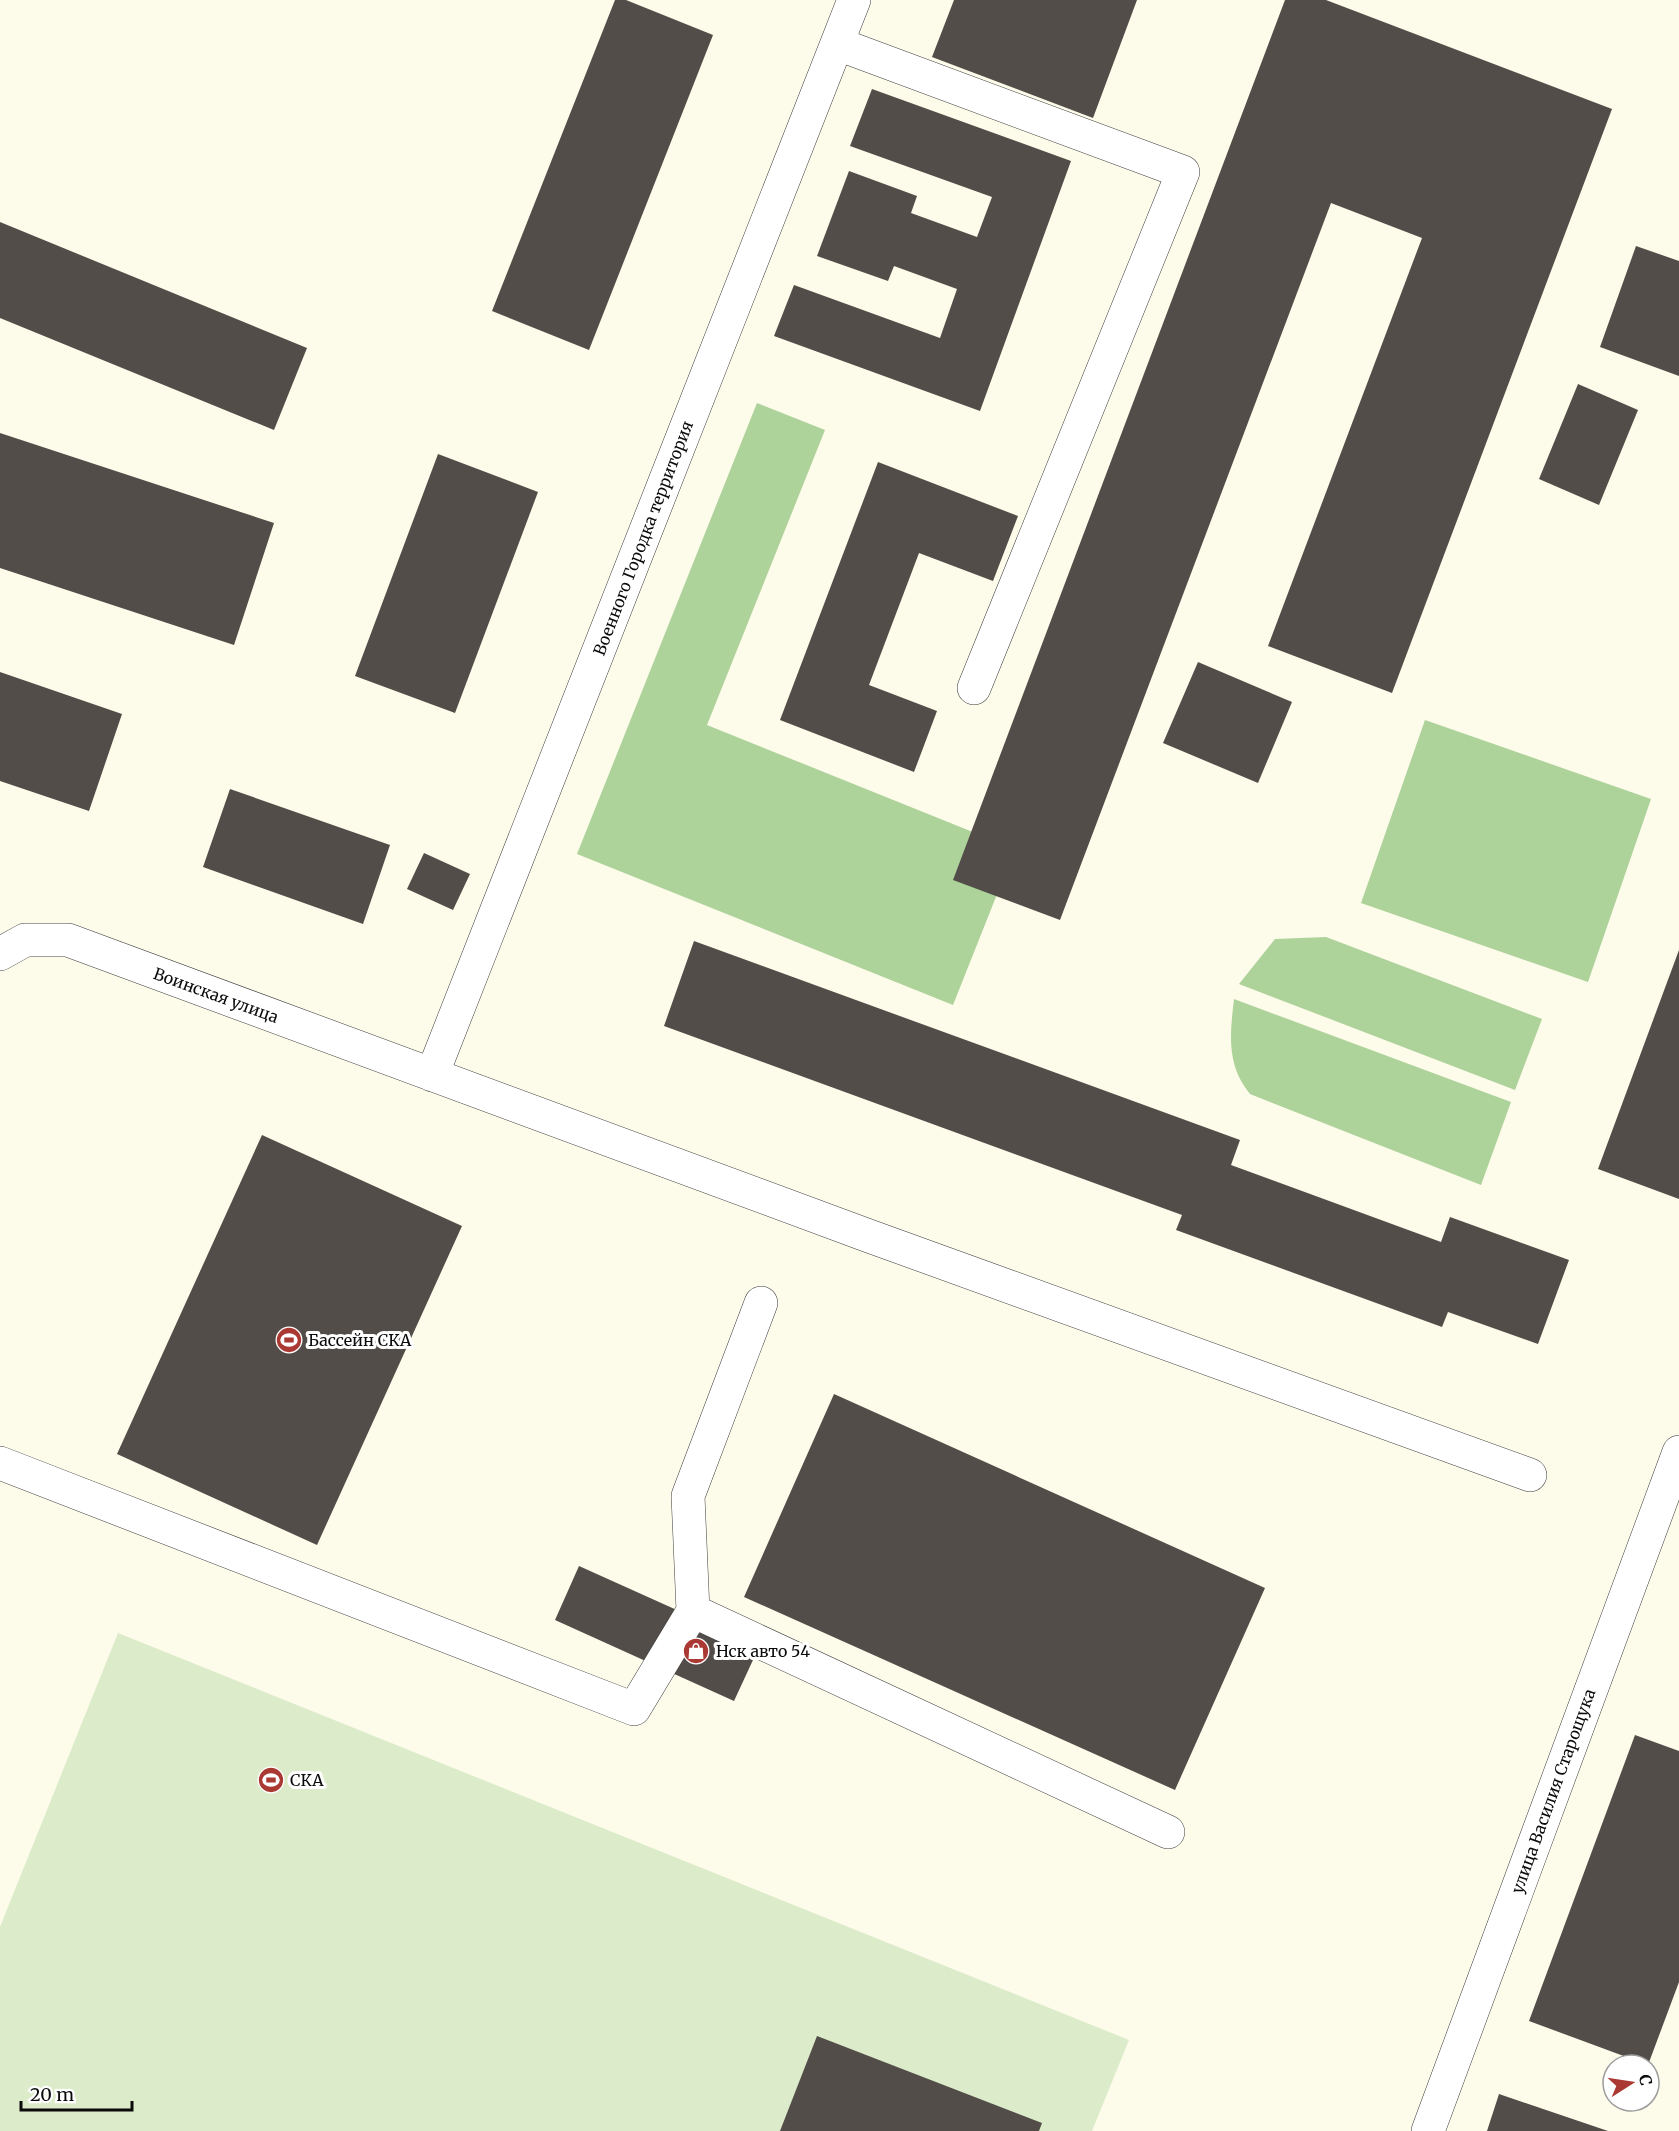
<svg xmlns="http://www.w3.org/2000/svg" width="1679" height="2131" viewBox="0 0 1679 2131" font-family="Merriweather,serif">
<rect width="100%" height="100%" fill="#fdfbea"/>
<path fill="#add29a" d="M757,403L825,430L707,725L1015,849L953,1005L577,854Z
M1425,720L1651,799L1588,982L1361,903Z
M1326,937L1542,1019L1515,1090L1239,984L1275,939Z
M1234,999L1511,1102L1481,1185L1250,1094C1226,1065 1230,1034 1234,999Z"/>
<path fill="#dcebc9" d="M118,1633L1129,2040L1092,2131H0V1927Z"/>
<path fill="#524d48" d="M615,0H626L713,35L589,350L492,311Z
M954,0H1137L1093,118L932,57Z
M1285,0H1326L1612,109L1392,693L1268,646L1422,238L1331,203L1060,920L953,880Z
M872,89L1071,161L980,411L774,336L794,285L940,338L957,289L894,266L888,281L817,256L849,171L917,196L911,213L977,237L992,197L850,146Z
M0,222L307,348L274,430L0,318Z
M1636,246L1679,261V376L1600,347Z
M1578,384L1638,410L1599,505L1539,479Z
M0,433L274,523L234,645L0,568Z
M438,454L538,492L455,713L355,676Z
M878,462L1018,516L993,581L919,553L869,685L937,711L914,772L780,720Z
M1198,662L1292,702L1258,783L1163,743Z
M0,672L122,714L89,811L0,781Z
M230,789L390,845L363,924L203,867Z
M424,853L470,874L453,910L407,889Z
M694,941L1240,1140L1231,1165L1441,1242L1450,1217L1569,1260L1538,1344L1448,1312L1442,1327L1176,1230L1182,1215L664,1026Z
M1679,950V1199L1598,1169Z
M262,1135L462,1226L317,1545L117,1454Z
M834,1394L1265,1588L1175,1790L744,1597Z
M579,1566L759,1647L734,1701L555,1620Z
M1635,1735L1679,1751V1982L1648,2065L1529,2021Z
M817,2036L1042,2123L1039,2131H780Z
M1499,2094L1608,2131H1487Z"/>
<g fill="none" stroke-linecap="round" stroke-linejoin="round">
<g stroke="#3e3e3e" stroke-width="34">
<path id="minor" d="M838,44L1183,172L974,688
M0,954L25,940H68L869,1236L1530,1475
M432,1075L854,0
M0,1463L634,1709L693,1611L688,1496L761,1303
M693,1611L1168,1832
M1428,2131L1679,1452"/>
</g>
<use href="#minor" stroke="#fff" stroke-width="33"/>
</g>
<defs>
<g id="stadium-disc" transform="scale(1.35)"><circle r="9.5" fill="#aa3933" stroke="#fff"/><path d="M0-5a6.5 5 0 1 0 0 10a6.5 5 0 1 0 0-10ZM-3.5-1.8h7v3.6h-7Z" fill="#fff"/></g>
<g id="shop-disc" transform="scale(1.35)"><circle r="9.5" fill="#aa3933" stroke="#fff"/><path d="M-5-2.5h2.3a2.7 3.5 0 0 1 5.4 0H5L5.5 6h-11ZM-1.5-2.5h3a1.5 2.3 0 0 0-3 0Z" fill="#fff"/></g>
</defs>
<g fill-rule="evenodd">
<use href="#stadium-disc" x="289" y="1340"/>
<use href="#shop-disc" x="696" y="1651"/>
<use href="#stadium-disc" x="271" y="1780"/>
</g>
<g text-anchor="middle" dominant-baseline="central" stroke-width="6" stroke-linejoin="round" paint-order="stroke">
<g font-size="16" fill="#0b0b0b" stroke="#fff">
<text transform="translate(643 538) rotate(-69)">Военного Городка территория</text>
<text transform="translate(216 995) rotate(20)">Воинская улица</text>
<text transform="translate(1553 1791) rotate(-70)">улица Василия Старощука</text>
</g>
<g font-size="16" fill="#0b0b0b" stroke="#fff" text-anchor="start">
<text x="308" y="1340">Бассейн СКА</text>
<text x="716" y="1651">Нск авто 54</text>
<text x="290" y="1780">СКА</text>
</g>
</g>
<g transform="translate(1631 2083) rotate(78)"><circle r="28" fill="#ffffff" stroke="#9d9d9d" stroke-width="1.5"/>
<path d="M0-4.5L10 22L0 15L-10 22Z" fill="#aa3933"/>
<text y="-9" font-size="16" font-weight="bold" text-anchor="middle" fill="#0b0b0b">С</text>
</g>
<path d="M21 2101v9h111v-9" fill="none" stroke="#0b0b0b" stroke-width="3"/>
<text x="30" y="2101" font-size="18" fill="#0b0b0b" stroke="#ffffff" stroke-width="4.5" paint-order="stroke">20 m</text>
</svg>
